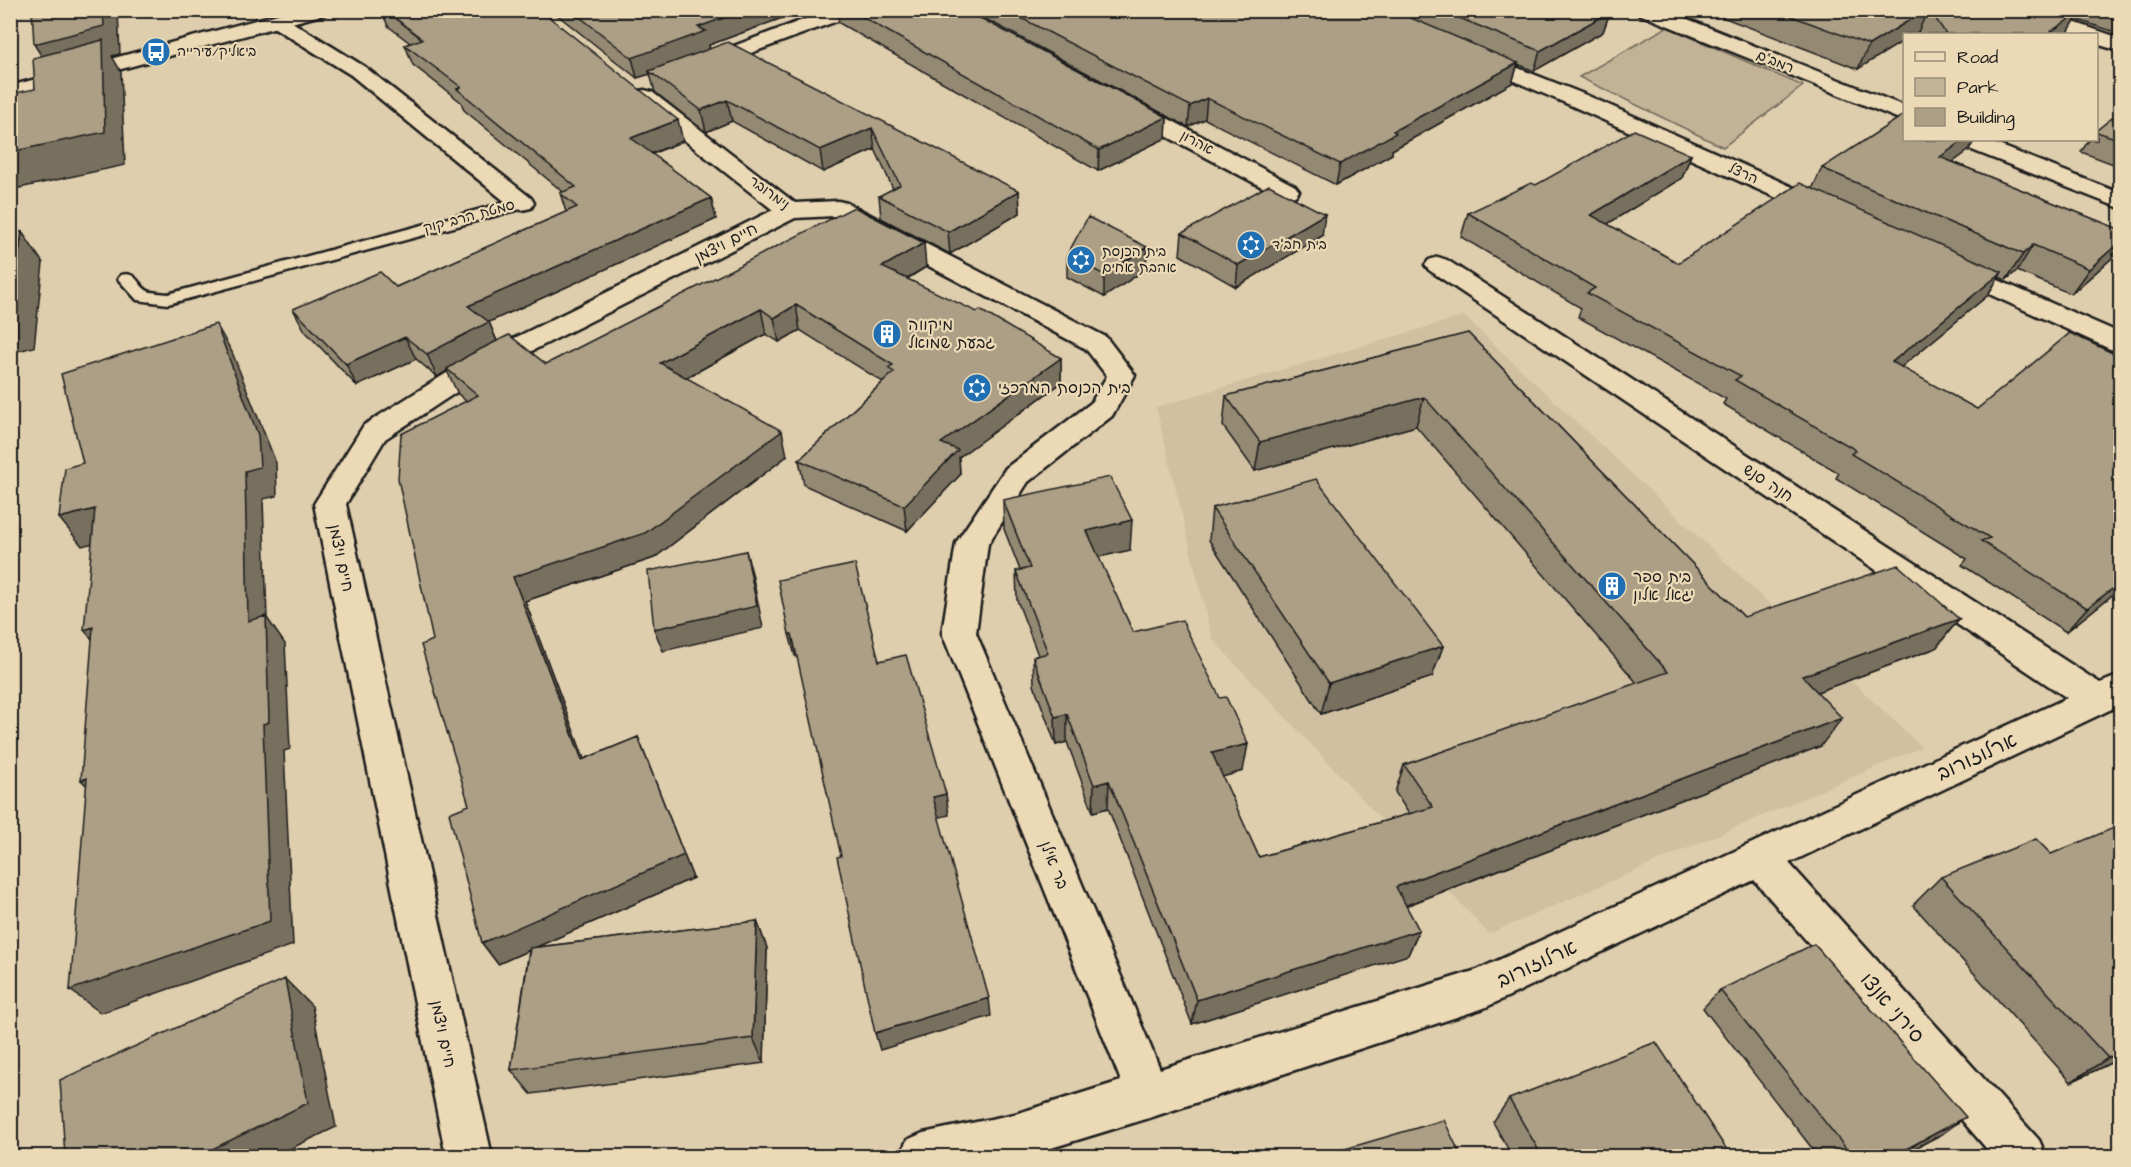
<svg xmlns="http://www.w3.org/2000/svg" width="2131" height="1167" viewBox="0 0 2131 1167" font-family="'Architects Daughter','Playpen Sans Hebrew',sans-serif">
<rect width="100%" height="100%" fill="#dfcead"/>
<filter id="ink" filterUnits="userSpaceOnUse"><feTurbulence type="fractalNoise" baseFrequency=".0167" numOctaves="2"/><feDisplacementMap in="SourceGraphic" scale="12" xChannelSelector="R" yChannelSelector="G"/><feConvolveMatrix kernelMatrix="1 2 1 2 8 2 1 2 1" color-interpolation-filters="sRGB"/></filter>
<g filter="url(#ink)">
<path fill="#d0c0a1" d="M1464,316L1922,747L1489,934L1212,639L1156,407Z"/>
<path fill="#c2b397" stroke="#6f685a" stroke-width="1.5" d="M1667,27L1803,86L1723,147L1579,77Z"/>
<g fill="none" stroke-linecap="round" stroke-linejoin="round">
<g stroke="#1c1c1c" stroke-width="5">
<path id="lane" d="M522,198L530,203L528,207L168,304L137,300L118,279L121,275C137,271 137,285 148,291C153,293 162,293 168,294Z"/>
</g>
<g stroke="#1c1c1c" stroke-width="5">
<path id="street" d="M829,10H859L856,14L708,69L701,71L694,69L690,65L694,61Z
M1636,10H1665L1904,106V121L1639,14Z
M2007,10H2038L2120,38V51L2096,44V34H2070L2010,14Z
M277,15L284,17L365,67L531,198L534,203L531,208L522,210L513,208L351,75L270,25L267,21L270,17Z
M1475,51L1586,95L1835,206L1838,211L1835,216L1826,218L1817,216L1570,105L1468,61L1465,57L1468,53Z
M644,90L652,92L795,203L838,201L847,203L1106,337L1135,375L1112,416L1028,482L988,544L976,633L1160,1069L1477,970L2067,698L1429,270L1425,265L1429,260L1438,257L1447,260L2100,683L2120,675V705L1789,863L2039,1140L2046,1156H1993L1754,880L1484,1008L1149,1118L1025,1156H900L907,1140L923,1133L1015,1114L1121,1081L942,633L956,543L961,535L1006,468L1091,403L1107,376L1086,349L834,216L795,218L478,378L385,439L346,504L492,1156H446L314,504L364,425L458,366L773,210L636,102L633,97L636,92Z
M1127,99L1135,101L1295,186L1299,191L1295,196L1287,198L1279,196L1119,111L1116,106L1119,101Z
M1956,140H1986L2120,193V208L1959,145Z
M1952,260L2120,333V351L2110,349L1943,273L1939,268L1943,263Z"/>
</g>
<g stroke="#1c1c1c" stroke-width="5">
<path id="secondary" d="M293,10H328L325,14L10,99V86Z"/>
</g>
<use href="#lane" fill="#ecd9b6" fill-rule="evenodd"/>
<use href="#street" fill="#ecd9b6" fill-rule="evenodd"/>
<use href="#secondary" fill="#ecd9b6" fill-rule="evenodd"/>
</g>
<path fill="#948973" stroke="#1c1c1c" stroke-width="1.5" d="M381,10H540L683,141L652,154L711,198L716,219L489,322L497,341L546,364L926,267L907,279L1061,358V383L959,457L960,475L907,531L804,485L799,460L883,382L800,330L779,342L766,334L686,378L787,456L654,558L525,601L584,759L638,737L693,878L536,947L757,921L767,948L764,1063L531,1094L511,1070L529,950L498,964L482,943L469,805L433,640L466,401L458,394L447,371L437,377L416,359L357,386L305,331L293,309L396,287L566,212L560,193L563,192L464,110L461,102L413,65L405,45L410,43L388,26Z
M551,10H804L709,45L710,49L1019,191L1020,213L950,254L881,218L879,196L893,189L875,149L823,172L732,121L706,132L655,92L650,74L637,78Z
M837,10H965L1167,117L1166,138L1098,171L839,23Z
M969,10H1605L1610,12L1603,32L1534,71L1518,64L1512,83L1392,150V154L1336,185L1205,119L1188,127Z
M1704,10H2121V34L2075,19L2067,34H1919L1918,32L1914,34H1905L1858,69Z
M2121,111V167L2081,152L2089,140H2097V130Z
M1968,151L1953,162L2121,230V245L2111,259L2071,294L2017,271L2006,280L1999,277L1987,296L1901,367L2121,588L2066,632L1962,565L1967,559L1836,478L1839,473L1723,404L1726,399L1578,317L1581,308L1461,237L1468,213L1536,185L1691,155L1682,178L1607,224L1678,263L1812,189L1822,168Z
M1182,233L1322,236L1236,287L1180,255Z
M1147,247L1146,269L1104,297L1067,277V255Z
M1468,333L1744,617L1959,619L1936,648L1817,692L1821,746L1406,906L1419,930L1408,955L1192,1024L1108,808L1093,812L1067,742L1056,745L1034,685L1033,657L1038,655L1017,600L1016,571L1020,570L1004,529L1003,500L1130,550L1098,557L1133,632L1243,771L1222,777L1259,857L1409,814L1395,792L1404,765L1637,683L1416,426L1255,471L1223,426L1226,396Z
M1212,508L1443,646L1432,677L1321,714L1209,540Z
M2051,854L2121,1058L2071,1082L1913,905L1941,877Z
M1720,990L1942,1134L1900,1156H1818L1703,1008Z
M1509,1099L1731,1156H1512L1493,1122Z"/>
<path fill="#786f5e" stroke="#1c1c1c" stroke-width="1.5" d="M103,10H118L120,54L112,56L121,72L125,165L10,190V152L52,73L34,44Z
M746,10H804L709,45L710,51L649,71L650,74L637,78L632,58L698,27Z
M1926,10H1928L1918,32L1914,34H1905V40L1858,69L1869,45Z
M1610,12L1603,32L1534,71L1540,51Z
M2080,12L2067,34H2047Z
M1518,63L1512,83L1392,150V154L1336,185L1340,164L1393,131Z
M1207,98L1205,119L1188,127L1190,106Z
M727,100L732,121L706,132L701,110Z
M1167,117L1166,138L1098,171L1099,150Z
M678,120L683,141L637,159L631,138Z
M872,128L875,149L823,172L820,150Z
M1964,140H1975L1968,151L1926,182L1940,157Z
M1691,155L1682,178L1583,239L1591,215Z
M1019,191L1020,213L950,254L948,232Z
M711,198L716,219L489,322L498,344L447,369V371L437,377L427,354L468,306Z
M1325,214L1322,236L1236,287L1238,265Z
M22,232L43,263L34,347L10,353V316Z
M2121,241V245L2111,259L2071,294L2089,269Z
M924,243L926,267L885,291L882,267Z
M2033,245L2017,271L2006,280L2023,254Z
M1147,247L1146,269L1104,297V275Z
M2002,272L1987,296L1878,386L1892,362Z
M796,305L800,330L779,342L774,318Z
M761,309L766,334L667,388L660,363Z
M216,324L232,352L276,463L277,496L263,499L267,618L285,644L290,749L284,751L293,945L101,1013L70,990L248,621Z
M405,337L416,359L357,386L346,364Z
M1061,358V383L959,457L960,475L907,531L904,506L941,443Z
M1424,397L1416,426L1255,471L1260,442Z
M782,431L787,456L654,558L525,601L593,783L582,760L513,577Z
M95,509L117,537L82,546L59,518Z
M1132,520L1130,550L1086,560L1087,531Z
M746,551L752,573L763,628L663,651L654,629Z
M2121,582V588L2066,632L2087,608Z
M1959,619L1936,648L1782,705L1802,676Z
M93,627L108,657L84,630Z
M789,634H792L798,656H795Z
M1443,646L1432,677L1321,714L1329,683Z
M1067,714V742L1056,745L1055,717Z
M1842,718L1821,746L1386,913L1396,887Z
M638,737L693,878L498,964L482,943Z
M1248,744L1243,771L1208,781L1212,753Z
M87,778L108,806L81,780Z
M1109,781L1108,808L1093,812L1094,785Z
M946,794L949,815L936,818L933,797Z
M757,921L767,948L764,1063L753,1038Z
M1419,930L1408,955L1192,1024L1197,1000Z
M285,979L312,1006L336,1127L275,1156H198Z
M989,998L991,1016L880,1050L875,1033Z
M2121,1052V1058L2071,1082L2108,1058Z
M1966,1117L1942,1134L1900,1156H1893Z"/>
<path fill="#ac9f86" stroke="#1c1c1c" stroke-width="1.5" d="M32,10H103L104,26L34,44Z
M385,10H540L678,120L631,138L711,198L468,306L489,322L427,354L405,337L346,364L293,309L380,272L396,287L577,207L560,193L576,187L457,89L461,87L405,45L422,39Z
M571,10H746L698,27L706,31L632,58Z
M850,10H965L1167,117L1099,150Z
M1006,10H1392L1518,63L1393,131L1396,133L1340,164L1207,98L1190,106Z
M1440,10H1605L1610,12L1540,51Z
M1775,10H1926L1869,45Z
M1930,10H2076L2080,12L2047,34H1946Z
M103,40L105,132L10,152V94L35,89L33,58Z
M728,42L1019,191L948,232L879,196L900,185L872,128L820,150L727,100L701,110L649,71Z
M2121,111V140L2097,132V130Z
M1905,114V140H1964L1940,157L2121,230V241L2089,269L2033,245L2023,254L1822,168Z
M1634,130L1691,155L1591,215L1678,263L1800,183L2002,272L1892,362L1977,409L2070,333L2121,357V582L2087,608L1981,541L1990,538L1851,454L1856,450L1735,380L1741,376L1587,293L1595,288L1468,213L1531,183L1536,185Z
M1269,185L1325,214L1238,265L1182,233Z
M854,207L924,243L882,267L977,312L980,310L1061,358L941,443L958,450L904,506L799,460L894,372L888,368L893,365L796,305L774,318L761,309L660,363L782,431L645,533L513,577L582,760L638,737L684,855L482,943L449,813L469,805L421,645L433,640L398,479L401,434L478,395L447,369L469,355L509,335L546,364Z
M1088,217L1147,247L1104,275L1067,255Z
M10,231L22,232L10,316Z
M216,324L258,435L260,467L245,471L248,621L266,616L269,722L263,724L270,921L70,990L87,778L81,780L93,627L84,630L95,509L59,518L65,468L83,463L61,374Z
M1468,333L1744,617L1898,565L1959,619L1802,676L1842,718L1396,887L1419,930L1197,1000L1109,781L1094,785L1067,714L1055,717L1033,657L1048,653L1016,571L1030,568L1003,500L1110,477L1132,520L1087,531L1133,632L1182,620L1220,698L1226,697L1248,744L1212,753L1259,857L1433,807L1404,765L1668,672L1424,397L1260,442L1226,396Z
M1316,479L1443,646L1329,683L1212,508Z
M746,551L757,606L654,629L648,571Z
M855,564L879,661L906,655L946,794L933,797L989,998L875,1033L837,857L841,856L792,634H789L778,580Z
M2121,825V1052L2108,1058L1941,877L2036,839L2051,854Z
M757,921L753,1038L511,1070L530,948Z
M1814,944L1966,1117L1893,1156H1852L1720,990Z
M285,979L308,1103L198,1156H65L60,1080Z
M1656,1042L1731,1156H1542L1509,1099Z
M1444,1120L1461,1156H1321Z"/>
</g>
<defs>
<g id="bus-disc" transform="scale(1.5)"><circle r="9.5" fill="#1f6fb2" stroke="#ecd9b6"/><path d="M-5-6H5V4H4V6H2V4H-2V6H-4V4H-5ZM-3.5-4V0h7V-4ZM-3.5 1.2v1.5H-2V1.2ZM2 1.2v1.5H3.5V1.2Z" fill="#fff"/></g>
<g id="synagogue-disc" transform="scale(1.5)"><circle r="9.5" fill="#1f6fb2" stroke="#ecd9b6"/><path d="M0-6.5L5.6 3.2H-5.6ZM0 6.5L5.6-3.2H-5.6Z" fill="#fff"/></g>
<g id="building-disc" transform="scale(1.5)"><circle r="9.5" fill="#1f6fb2" stroke="#ecd9b6"/><path d="M-4-6H4V6H1V3H-1V6H-4ZM-2.5-4.3h1.7v1.8h-1.7ZM.8-4.3h1.7v1.8H.8ZM-2.5-1h1.7V.8h-1.7ZM.8-1h1.7V.8H.8Z" fill="#fff"/></g>
</defs>
<g fill-rule="evenodd">
<use href="#bus-disc" x="156" y="52"/>
<use href="#synagogue-disc" x="1251" y="245"/>
<use href="#synagogue-disc" x="1081" y="260"/>
<use href="#building-disc" x="887" y="334"/>
<use href="#synagogue-disc" x="977" y="388"/>
<use href="#building-disc" x="1612" y="586"/>
</g>
<g text-anchor="middle" dominant-baseline="central" stroke-width="4.5" stroke-linejoin="round" paint-order="stroke">
<g font-size="14" fill="#1c1c1c" stroke="#ecd9b6" text-anchor="start">
<text x="177" y="52">ביאליק/עירייה</text>
<text x="1272" y="245">בית חב"ד</text>
<text x="1102" y="252">בית הכנסת<tspan x="1102" dy="16">אהבת אחים</tspan></text>
</g>
<g font-size="14" fill="#1c1c1c" stroke="#ecd9b6">
<text transform="translate(1775 62) rotate(22)">רמב"ם</text>
<text transform="translate(1197 143) rotate(28)">אהרון</text>
<text transform="translate(1743 174) rotate(24)">הרצל</text>
<text transform="translate(769 193) rotate(36)">נימרובר</text>
<text transform="translate(469 217) rotate(-15)">סמטת הרב קוק</text>
</g>
<g font-size="16" fill="#1c1c1c" stroke="#ecd9b6">
<text transform="translate(726 243) rotate(-27)">חיים ויצמן</text>
<text transform="translate(1768 483) rotate(33)">חנה סנש</text>
<text transform="translate(341 558) rotate(78)">חיים ויצמן</text>
<text transform="translate(1054 865) rotate(68)">בר אילן</text>
<text transform="translate(443 1034) rotate(78)">חיים ויצמן</text>
</g>
<g font-size="16" fill="#1c1c1c" stroke="#ecd9b6" text-anchor="start">
<text x="908" y="325">מיקווה<tspan x="908" dy="18">גבעת שמואל</tspan></text>
<text x="998" y="388">בית הכנסת המרכזי</text>
<text x="1633" y="577">בית ספר<tspan x="1633" dy="18">יגאל אלון</tspan></text>
</g>
<g font-size="20" fill="#1c1c1c" stroke="#ecd9b6">
<text transform="translate(1977 757) rotate(-25)">ארלוזורוב</text>
<text transform="translate(1537 964) rotate(-25)">ארלוזורוב</text>
<text transform="translate(1892 1008) rotate(49)">סירני אנצו</text>
</g>
</g>
<rect width="2131" height="1167" fill="none" stroke="#ecd9b6" stroke-width="36"/>
<rect x="18" y="18" width="2095" height="1131" fill="none" stroke="#1c1c1c" stroke-width="2" filter="url(#ink)"/>
<rect x="1903" y="33" width="195" height="108" fill="#ecd9b6" stroke="#998d78" stroke-width="1.5"/>
<rect x="1915" y="52" width="30" height="9" fill="#ecd9b6" stroke="#998d78" stroke-width="1.5"/>
<text x="1957" y="63" font-size="18" fill="#1c1c1c">Road</text>
<rect x="1915" y="78" width="30" height="18" fill="#c2b397" stroke="#998d78" stroke-width="1.5"/>
<text x="1957" y="93" font-size="18" fill="#1c1c1c">Park</text>
<rect x="1915" y="108" width="30" height="18" fill="#ac9f86" stroke="#998d78" stroke-width="1.5"/>
<text x="1957" y="123" font-size="18" fill="#1c1c1c">Building</text>
</svg>
